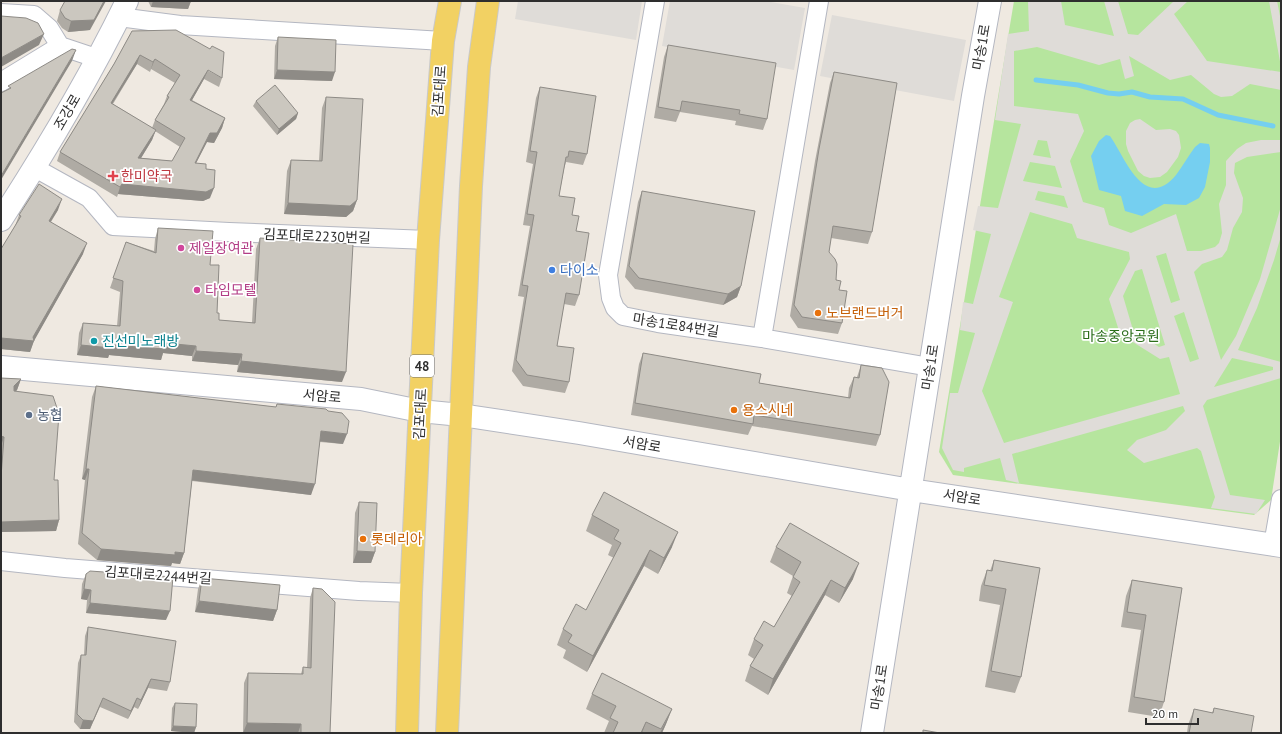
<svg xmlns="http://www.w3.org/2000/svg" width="1282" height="734" viewBox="0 0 1282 734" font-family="'PT Sans','Noto Sans KR',sans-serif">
<rect width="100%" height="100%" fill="#efe9e1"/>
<path fill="#b6e59e" d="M1014,1H1281V435L1271,500L1254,515L953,475L939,452Z"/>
<path fill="#dfdcd8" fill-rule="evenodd" d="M518,1H642L636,40L515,19Z
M670,1H765L805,8L794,70L662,46Z
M1028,1H1061L1065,25L1114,36L1104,1H1118L1128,34L1138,35L1174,1H1188L1174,14L1207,61L1281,72V90L1250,84L1232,96L1221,97L1214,94L1191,75L1170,80L1129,56L1134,76L1125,79L1120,59L1099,65L1037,47L1014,51V106L1078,114L1084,131L1070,161L1083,202L1104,208L1109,225L1131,233L1176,214L1187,251H1201L1215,247L1219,243L1222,233L1219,204L1226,185V161L1237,149L1246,143L1261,140H1281V152L1247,157L1235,163L1234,173L1243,198L1242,212L1233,228L1227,250L1222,257L1202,264L1194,272L1221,360L1236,336L1260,279L1281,206V236L1274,260L1257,308L1238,350L1281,362V378L1207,400L1203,406L1230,495L1265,500L1256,514L1211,508L1215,497L1201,451L1197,448L1144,463L1127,450L1137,440L1166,430L1185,411L1183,406L1012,454L1019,483L1006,480L1000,458L964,468V472L953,470L942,448L950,393H958L975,333L960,330L963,302L973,304L991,234L973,230L978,206L998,208L1021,124L995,120L1008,34L1029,31ZM1038,140L1047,141L1051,158L1033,155ZM1030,162L1055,166L1062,188L1023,181ZM1038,191L1064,196L1068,208L1035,200ZM1030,212L1072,224L1077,238L1129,252L1130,259L1109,299L1120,334L1160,359L1169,357L1180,394L1004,443L982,391L1013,302L999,297ZM1166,253L1180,300L1171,303L1156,256ZM1142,269L1165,345L1159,347L1133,330L1123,296L1135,271ZM1184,312L1199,359L1190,362L1174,316ZM1232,358L1273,367V370L1214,387Z
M1269,1H1277L1281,21V67Z
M832,15L966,40L954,101L820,76Z
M1140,119L1156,130L1170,129L1176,131L1179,135L1181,148L1178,157L1167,172L1160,177L1150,178L1144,176L1138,171L1128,151L1126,144V131L1130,123L1135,120Z"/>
<path fill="#75cff0" d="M1106,135L1110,136C1125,157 1144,213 1176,175C1183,166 1188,156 1195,147L1200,143L1209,144L1210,148V162L1205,187L1199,198L1186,205L1164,204L1142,216L1125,211L1121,196L1099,190L1091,156L1099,141Z"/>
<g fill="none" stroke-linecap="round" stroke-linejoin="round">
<path stroke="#75cff0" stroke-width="5" d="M1036,80L1078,85L1108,93L1119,94L1132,92L1150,97L1183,99L1218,115L1273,126"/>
<g stroke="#b4b7c1" stroke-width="20">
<path id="street" d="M655,1L608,275L611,298L615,308L623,316L658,323L762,338L930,367
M1,13L34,15L49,28L60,46L99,59
M119,17L180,25L443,41
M1,82L60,46
M35,168L89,198L113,226L229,232L428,240
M762,338L819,1
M1273,545L1281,499
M1,561L65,568L359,591L411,593"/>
</g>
<g stroke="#b4b7c1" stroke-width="24">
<path id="secondary" d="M1,220C47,149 90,77 127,1
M1,367L361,399L420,411L461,415L579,433L911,490L1281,546
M872,733L973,96L990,1"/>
</g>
<g stroke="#c9c9c9" stroke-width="24">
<path id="primary" d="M407,733L411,593L428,240L443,41L450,1
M447,733L471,186L479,67L488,1"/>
</g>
<use href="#street" stroke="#fff" stroke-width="18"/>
<use href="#secondary" stroke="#fff" stroke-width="22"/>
<use href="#primary" stroke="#f2d163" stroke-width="22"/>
</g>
<path fill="#afaba4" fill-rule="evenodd" d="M148,1H191L188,9L151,7Z
M60,10L90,30L68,32L62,28L57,21Z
M132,31L222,78L219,87L204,79L192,100L225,118L222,128L214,143L207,142L196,163L206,169L210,198L203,201L118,194L117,197L57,161L60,152L114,64ZM137,64L150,72L151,69L175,83L167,96L164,104L155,120L152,128L113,104ZM155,131L180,147L172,161L141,158L152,140Z
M278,37L332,81L274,79L275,46Z
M668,45L767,119L763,130L735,125L736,121L680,112L676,122L654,118L664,57Z
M834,72L872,232L868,244L831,238L829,252L839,290L842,323L838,334L798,328L790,316L815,161L830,83Z
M540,87L587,154L583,165L566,162L564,169L559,196L572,215L576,231L579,295L575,306L564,304L557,346L569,382L565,393L523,386L512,371L524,297L518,296L530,226L523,225L533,164L526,162L536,98Z
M326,97L357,200L353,211L346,217L284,214L287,171L291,160L319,161L322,108Z
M256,101L298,113L296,119L277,135L253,106Z
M642,191L741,286L737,297L723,305L635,289L625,277L638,202Z
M58,210L51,222L83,254L34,340L30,352L1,349V249L15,226L19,215Z
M158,228L210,265L217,313L219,320L252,323L256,249L260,238L342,382L237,372L238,365L192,361V356L163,353L161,360L109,355L108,358L77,355L79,333L83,323L117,326L120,292L110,288L126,242L154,251L155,239Z
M643,353L759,383L848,398L849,388L854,377H857L861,365L880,435L876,446L752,426L748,435L631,415L639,364Z
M1,378L21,379L17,390L15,392L54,480L59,520L56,531L1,532Z
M96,386L276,407L277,404L343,444L320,442L311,495L192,481L184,553L180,564L172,563L171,566L97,560L78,544L85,480L82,479L92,397Z
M359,502L375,552L371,563H353L355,513Z
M592,515L672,547L658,574L644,566L587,672L563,658L566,650L557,645L563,629L586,610L614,558L608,555L612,545L586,531Z
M776,547L853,579L839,603L825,595L768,695L745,681L750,666L754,659L748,655L754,639L774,627L792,596L787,593L793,576L770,562Z
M994,560L1040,568L1021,677L1015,693L985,687L1000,605L979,601L981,586L987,570L990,571Z
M86,574L166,620L86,613L87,600L81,599L82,584Z
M202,578L277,610L273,621L195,612L198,589Z
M1132,580L1182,588L1164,702L1159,717L1128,712L1141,630L1121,627L1126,596Z
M313,588L330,733H243L244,683L248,673L301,674L303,667L307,668L310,598Z
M88,627L170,682L167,691L148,688L138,709L134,707L128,719L100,707L90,729H80L74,722L78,663L81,655H84L85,636Z
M592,694L672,709L666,724L662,733H604L609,721L586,709Z
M175,703L196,727L194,733L171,731L172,708Z
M1214,708L1251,733H1187L1188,725L1194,709L1212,713Z"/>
<path fill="#8e8b86" d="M104,1H106L90,30L68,32L71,21Z
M153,1H191L188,9L151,7Z
M44,34L39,45L1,67V58Z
M76,50L72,61L1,180V176Z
M140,55L137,64L107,112L111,103Z
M155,59L151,69L150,72L153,62Z
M208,70L204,79L187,109L190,100Z
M277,70L335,72L332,81L274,79Z
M298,113L296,119L277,135L279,129Z
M225,118L222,128L214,143L207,142L191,173L195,163L210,133Z
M156,130L152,140L135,168L138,158Z
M122,184L214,188L210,198L203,201L118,194L117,197L120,187Z
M62,199L58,210L44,232L49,221Z
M357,200L353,211L346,217L284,214L288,203Z
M87,243L83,254L34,341L30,352L1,349V338L33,337Z
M741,286L737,297L723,305L728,294Z
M165,343L196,346L192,356L163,353L161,360L109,355L108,358L77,355L81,345Z
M196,351L242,354L238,365L192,361Z
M241,361L346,372L342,382L237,372Z
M21,379L17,390L10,397L14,386Z
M321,431L347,434L343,444L318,441Z
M1,436L4,437L1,446Z
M86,469H89L85,480L82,479Z
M193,470L315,484L311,495L189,480Z
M59,520L56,531L1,532V522Z
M678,532L672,547L658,574L664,558Z
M101,549L175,552L184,553L180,564L172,563L171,566L97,560Z
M650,550L644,566L587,672L593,656Z
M357,551L375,552L371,563H353Z
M859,563L853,579L839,603L845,588Z
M831,580L825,595L768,695L773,679Z
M84,589L91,590L87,600L81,599Z
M199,601L277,610L273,621L195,612Z
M90,603L170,611L166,620L86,613Z
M151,679L148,688L138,709L141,700Z
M103,698L90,729H80L83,720Z
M137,698L134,707L128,719L131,711Z
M672,709L666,724L662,733H660Z
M646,722L642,733H641Z
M247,723L301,724L298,733H243Z
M173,726L196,727L194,733L171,731Z"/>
<path fill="#cbc7bf" stroke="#8e8b86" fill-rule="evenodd" d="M65,1H104L94,20L71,21L65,18L60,10Z
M1,16L26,18L38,23L44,34L1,58Z
M176,30L210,49L212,46L224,52L222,78L208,70L190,100L225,118L217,133H210L195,163L206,164V169L215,170L214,188L206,192L122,184L120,187L60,152L114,64L132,31ZM140,55L153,62L155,59L180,75L167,96L169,97L155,120L185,138L172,161L138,158L156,130L111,103Z
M278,37L336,40L335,72L277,70Z
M668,45L776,63L767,119L739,114L740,110L682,101L680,111L658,107Z
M72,49L76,50L1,176V93L11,88L8,86Z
M834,72L897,83L872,232L833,226L829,252L835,259L837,264L836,280L841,281L839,290L847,291L842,323L802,317L794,305L819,149Z
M275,85L298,113L279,129L256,101Z
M540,87L596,96L587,154L569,151L568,157H566L559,196L575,198L572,215L579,216L576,231L589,233L579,295L566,293L557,346L574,348L569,382L527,375L516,360L528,286L522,285L534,215L527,214L537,152L530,151Z
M326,97L363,99L357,200L350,206L288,203L291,160L322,161Z
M39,184L62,199L49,221L87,243L33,337L34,341L1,338V249L21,216L19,215Z
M642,191L755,211L741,286L728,294L639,278L629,266Z
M158,228L213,231L210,265H219L217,313H219V320L255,323L260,238L353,244L346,372L241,361L242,354L196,351V346L165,343L164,349L112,345L111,348L81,345L83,323L120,326L123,281L113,278L126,242L156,253Z
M643,353L761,374L759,383L850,398L854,377L859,378L861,365L882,368L889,382L880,435L754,415L753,424L635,403Z
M1,378L21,379L14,386V391L53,396L59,414L54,480H58L59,520L1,522V477L4,437L1,436Z
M96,386L276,407L277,404L326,409L328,411L342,413L349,421L347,434L321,431L315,484L193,470L184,553L175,552V555L101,549L82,533L89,469H86Z
M604,492L678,532L664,558L650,550L593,656L568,642L572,635L563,629L576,604L586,610L621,543L614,539L619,530L592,515Z
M359,502L377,503L375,552L357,551Z
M790,523L859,563L845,588L831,580L773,679L750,666L763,645L754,639L764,621L774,627L800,582L793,577L801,562L776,547Z
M994,560L1040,568L1021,677L991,671L1006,589L984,585L987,570L992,571Z
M90,571L173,577L170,611L90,603L91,590L84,589L86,574Z
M202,578L280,585L277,610L199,601Z
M1132,580L1182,588L1164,702L1134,697L1146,615L1127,612Z
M313,588L322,589L335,602L330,733H301V724L247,723L248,673L303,674V667L311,668Z
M88,627L176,641L170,682L151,679L141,700L137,698L131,711L103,698L93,721L83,720L77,714L81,655H86Z
M602,673L672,709L661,729L646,722L641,733H613L618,722L610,718L616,706L592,694Z
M175,703L197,704L196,727L173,726Z
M1214,708L1254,716L1251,733H1189L1194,709L1213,713Z
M923,730L940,733H923Z"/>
<path fill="#e0444e" stroke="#fff" stroke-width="1.5" d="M111 170h4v4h4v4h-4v4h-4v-4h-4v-4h4z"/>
<g fill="#d1479c" stroke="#fff" stroke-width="1.5">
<circle cx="181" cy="248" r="4"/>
<circle cx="197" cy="290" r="4"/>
</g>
<circle fill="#3f7fe0" stroke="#fff" stroke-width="1.5" cx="552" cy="270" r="4"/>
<g fill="#e8710a" stroke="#fff" stroke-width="1.5">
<circle cx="818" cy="313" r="4"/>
<circle cx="734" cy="410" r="4"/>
<circle cx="363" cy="539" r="4"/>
</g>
<circle fill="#0f9aa8" stroke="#fff" stroke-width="1.5" cx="94" cy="341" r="4"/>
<circle fill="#5c6f8a" stroke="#fff" stroke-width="1.5" cx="29" cy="415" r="4"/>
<g text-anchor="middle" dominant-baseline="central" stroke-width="3.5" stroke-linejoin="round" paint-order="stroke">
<rect fill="#fff" stroke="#6d6d6d" stroke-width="1" x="410" y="355" width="24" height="22" rx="3"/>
<g font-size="13" font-weight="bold" fill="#2e2e2e">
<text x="422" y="366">48</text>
</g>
<g font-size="14" fill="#2e2e2e" stroke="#fff">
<text transform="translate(981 47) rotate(-80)">마송1로</text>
<text transform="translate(439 91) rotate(-86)">김포대로</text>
<text transform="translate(67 112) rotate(-60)">조강로</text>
<text transform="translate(317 236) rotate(2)">김포대로2230번길</text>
<text transform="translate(676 325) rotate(9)">마송1로84번길</text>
<text transform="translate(930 367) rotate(-81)">마송1로</text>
<text transform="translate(322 396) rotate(5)">서암로</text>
<text transform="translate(420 414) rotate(-87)">김포대로</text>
<text transform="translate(642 444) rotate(10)">서암로</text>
<text transform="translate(962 497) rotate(9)">서암로</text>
<text transform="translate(158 575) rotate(4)">김포대로2244번길</text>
<text transform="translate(879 687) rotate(-81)">마송1로</text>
</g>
<g font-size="14" fill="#be3a42" stroke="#fff" text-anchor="start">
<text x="121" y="176">한미약국</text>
</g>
<g font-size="14" fill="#b23c85" stroke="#fff" text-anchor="start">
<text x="189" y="248">제일장여관</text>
<text x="205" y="290">타임모텔</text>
</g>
<g font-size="14" fill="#366cbe" stroke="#fff" text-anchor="start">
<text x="560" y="270">다이소</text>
</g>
<g font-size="14" fill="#c56008" stroke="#fff" text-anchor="start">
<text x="826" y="313">노브랜드버거</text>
<text x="742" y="410">용스시네</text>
<text x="371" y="539">롯데리아</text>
</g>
<g font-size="14" fill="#2c6e1b" stroke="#fff">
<text x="1121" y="336">마송중앙공원</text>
</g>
<g font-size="14" fill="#0d838f" stroke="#fff" text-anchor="start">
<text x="102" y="341">진선미노래방</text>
</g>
<g font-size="14" fill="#4e5e75" stroke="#fff" text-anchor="start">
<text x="37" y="415">농협</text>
</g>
</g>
<rect width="1282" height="734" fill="none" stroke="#2e2e2e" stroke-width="4"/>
<path d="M1146 718v6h52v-6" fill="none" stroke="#2e2e2e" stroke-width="2"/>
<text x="1152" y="718" font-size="12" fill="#2e2e2e" stroke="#ffffff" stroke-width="3" paint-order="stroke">20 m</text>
</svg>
